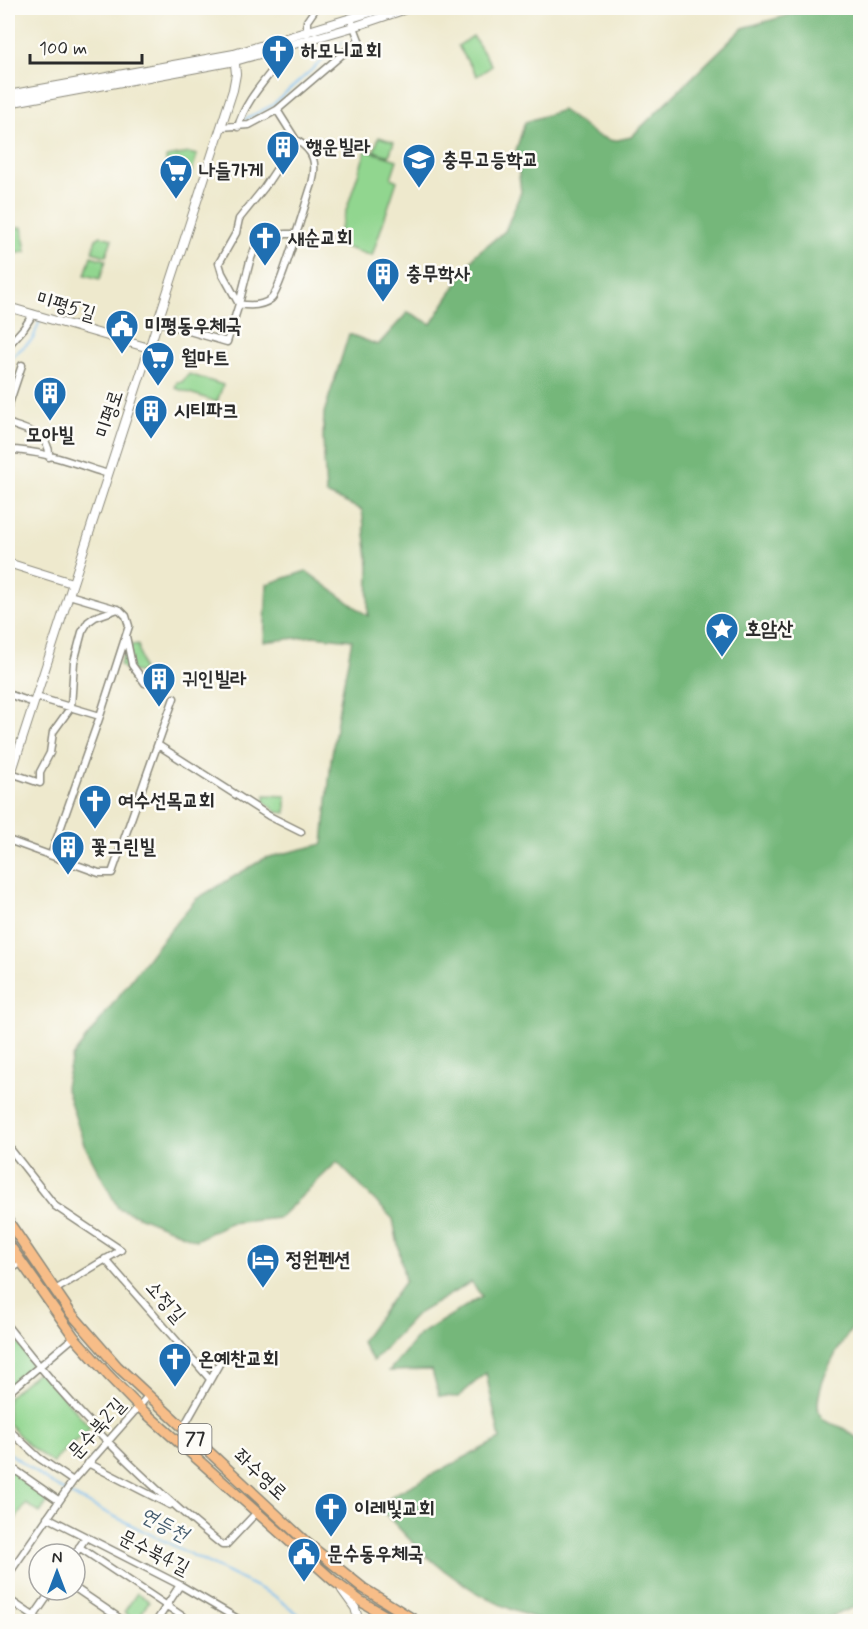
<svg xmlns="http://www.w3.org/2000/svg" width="868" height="1629" viewBox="0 0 868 1629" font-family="Mynerve,'Poor Story',sans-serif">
<rect width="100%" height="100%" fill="#fdfcf7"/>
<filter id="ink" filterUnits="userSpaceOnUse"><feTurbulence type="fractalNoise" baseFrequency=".0167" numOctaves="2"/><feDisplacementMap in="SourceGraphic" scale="12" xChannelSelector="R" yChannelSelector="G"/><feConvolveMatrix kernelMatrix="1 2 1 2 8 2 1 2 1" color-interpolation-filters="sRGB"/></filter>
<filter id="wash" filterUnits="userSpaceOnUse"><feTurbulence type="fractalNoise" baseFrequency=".008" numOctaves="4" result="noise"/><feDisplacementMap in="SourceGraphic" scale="24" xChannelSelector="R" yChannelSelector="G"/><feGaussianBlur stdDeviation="1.35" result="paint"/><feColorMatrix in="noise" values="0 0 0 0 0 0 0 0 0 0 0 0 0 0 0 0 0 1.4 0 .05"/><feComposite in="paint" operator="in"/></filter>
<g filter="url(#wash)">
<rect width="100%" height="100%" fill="#eee9cd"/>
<path fill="#91d68f" stroke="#5e805d" stroke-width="1.5" d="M473,36L492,66L477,76L458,46Z
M379,137L394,142L389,156L374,151Z
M366,150L397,160L391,178L397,181L372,256L335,244Z
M189,153L197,155L189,180L167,173L166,157Z
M22,227L26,252L8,254V229Z
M101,236L112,239L106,256L92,252L96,239Z
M91,256L106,260L100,279L85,275Z
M189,374L223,385L217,402L175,388L177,382H182Z
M138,644L143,673L131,671L129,668L124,669L120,665L126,646Z
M265,795L286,796V813L277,812L265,802Z
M8,1331L32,1361V1366L8,1388Z
M36,1373H42L90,1427L85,1434L67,1447L53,1463L28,1445L8,1423V1397Z
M8,1468L51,1497L40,1513L26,1504L10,1527L8,1525Z
M137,1593L149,1601L137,1621L124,1612Z"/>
<path fill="#74b77a" stroke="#507152" stroke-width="1.5" d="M813,8H860V1320C844,1334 803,1402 824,1420C828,1423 836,1425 841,1427C848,1431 854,1436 860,1440V1605L820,1621H548C498,1610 449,1579 413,1543C402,1532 392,1520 380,1509L393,1495L500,1439L486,1373L458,1397L439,1396L432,1370L389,1371L419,1335L482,1296L471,1282L417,1314L373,1361L361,1342L405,1281L393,1219L337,1162L279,1218L229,1223L196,1240L118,1208L84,1144L65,1086L72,1057L157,946L196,899L265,858L323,844L331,760L340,702L352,640L313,636L264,642L267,584L306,571L368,616L369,566L362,510L326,494L323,438L324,413L349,334L378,345L408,312L431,324L476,254L505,231L521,192L516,150L525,122L562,110L596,135L613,141L631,137L743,28Z"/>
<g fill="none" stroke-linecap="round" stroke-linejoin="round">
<path stroke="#7cbef1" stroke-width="2" d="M245,119L271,106L343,42
M8,360L33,339L40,320
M8,1452L49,1482L75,1497L273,1595L309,1622"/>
</g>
</g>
<g filter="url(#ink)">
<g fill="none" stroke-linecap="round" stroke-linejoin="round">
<g stroke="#8c8a7c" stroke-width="9">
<path id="minor" d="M307,34V21L316,8
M221,127L249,125L277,110L359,40L351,19
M238,127C244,103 263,83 278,63L276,48
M295,234H285L267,246L255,248L250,261L239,304C249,306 262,306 271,299C280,292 306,201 312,184C317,164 315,151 296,140
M158,322L227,342L239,304L222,273L219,263L236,233L239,219L264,188L296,140L277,110
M8,346L24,328L33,314
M8,407L22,365
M8,423C24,430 51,433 49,457
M8,450C42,450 76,464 108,474
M126,636L132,665L145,683
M8,694L34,703
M36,697L100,716L129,626L126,616L120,610L69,595
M158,745L269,816L301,832
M11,773L40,783V772L50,753L53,732L71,707L74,662L82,632L88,622L95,617L118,609
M8,840L99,873H112L174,698
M51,855L100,716
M8,1146L55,1206L121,1250L55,1290
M105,1259L210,1379
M8,1271L21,1263
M8,1327C70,1407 142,1481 222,1545H226L257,1512
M8,1393L74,1337
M183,1428L223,1357
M8,1429L39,1458L73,1481
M88,1463L170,1505
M8,1465L58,1500
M47,1517L180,1585L243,1622
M79,1547L191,1622
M75,1554L86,1537
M8,1575L73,1481L148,1396
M75,1588L125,1622
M8,1599L42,1622
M34,1616L52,1590
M156,1622L180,1585"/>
</g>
<g stroke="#8c8a7c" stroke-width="10">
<path id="tertiary" d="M8,95L234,54L384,8
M8,103L235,61L353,27L409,8
M8,307L149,348
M8,563L72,583
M8,783L233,90L236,74L234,54
M342,1590L355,1608L359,1622"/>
</g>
<g stroke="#8c8a7c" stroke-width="12">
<path id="primary" d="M8,1221L70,1312L117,1366L307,1543L363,1588L418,1622
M8,1243L74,1337L108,1375L139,1407L335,1582L362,1602L396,1622"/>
</g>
<use href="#minor" stroke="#fff" stroke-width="6"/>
<use href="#tertiary" stroke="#fff" stroke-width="8"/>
<use href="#primary" stroke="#f7bd88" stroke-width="9"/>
</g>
</g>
<defs>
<g id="church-pin" transform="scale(1.725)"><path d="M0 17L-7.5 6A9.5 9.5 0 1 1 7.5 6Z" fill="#1f6fb2" stroke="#fdfcf7"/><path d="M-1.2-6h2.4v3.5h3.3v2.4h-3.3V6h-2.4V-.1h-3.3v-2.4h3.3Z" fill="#fff"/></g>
<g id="building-pin" transform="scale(1.725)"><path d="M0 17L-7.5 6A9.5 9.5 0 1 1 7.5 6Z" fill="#1f6fb2" stroke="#fdfcf7"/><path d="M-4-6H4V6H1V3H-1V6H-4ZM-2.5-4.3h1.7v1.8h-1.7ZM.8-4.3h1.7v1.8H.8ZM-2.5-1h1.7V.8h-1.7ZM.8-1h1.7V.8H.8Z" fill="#fff"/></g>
<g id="school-pin" transform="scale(1.725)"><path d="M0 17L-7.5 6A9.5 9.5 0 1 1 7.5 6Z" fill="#1f6fb2" stroke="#fdfcf7"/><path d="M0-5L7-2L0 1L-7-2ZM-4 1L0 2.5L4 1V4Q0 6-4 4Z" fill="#fff"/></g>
<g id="supermarket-pin" transform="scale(1.725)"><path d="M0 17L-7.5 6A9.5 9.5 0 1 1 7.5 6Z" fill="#1f6fb2" stroke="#fdfcf7"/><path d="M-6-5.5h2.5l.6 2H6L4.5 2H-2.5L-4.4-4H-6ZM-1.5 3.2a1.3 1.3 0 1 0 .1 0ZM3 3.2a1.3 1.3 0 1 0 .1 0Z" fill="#fff"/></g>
<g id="civic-pin" transform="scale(1.725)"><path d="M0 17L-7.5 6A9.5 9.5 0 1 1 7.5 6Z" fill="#1f6fb2" stroke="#fdfcf7"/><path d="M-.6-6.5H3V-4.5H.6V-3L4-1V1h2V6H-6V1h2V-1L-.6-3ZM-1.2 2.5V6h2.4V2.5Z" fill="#fff"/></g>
<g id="sight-pin" transform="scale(1.725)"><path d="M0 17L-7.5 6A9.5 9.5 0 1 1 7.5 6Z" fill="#1f6fb2" stroke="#fdfcf7"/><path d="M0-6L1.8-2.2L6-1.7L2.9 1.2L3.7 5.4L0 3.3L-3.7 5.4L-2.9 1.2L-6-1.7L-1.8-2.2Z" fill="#fff"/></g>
<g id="hotel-pin" transform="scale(1.725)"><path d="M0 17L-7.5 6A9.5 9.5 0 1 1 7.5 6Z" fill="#1f6fb2" stroke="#fdfcf7"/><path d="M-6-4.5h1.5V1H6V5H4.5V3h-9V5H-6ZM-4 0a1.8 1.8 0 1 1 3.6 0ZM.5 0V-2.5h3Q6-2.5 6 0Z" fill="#fff"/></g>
</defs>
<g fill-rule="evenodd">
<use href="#church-pin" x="278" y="51"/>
<use href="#building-pin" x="283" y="147"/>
<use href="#school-pin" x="419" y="160"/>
<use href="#supermarket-pin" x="176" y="171"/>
<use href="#church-pin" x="265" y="238"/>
<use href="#building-pin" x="383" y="274"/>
<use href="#civic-pin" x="122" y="326"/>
<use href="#supermarket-pin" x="158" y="358"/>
<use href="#building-pin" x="50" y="393"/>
<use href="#building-pin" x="151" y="411"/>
<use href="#sight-pin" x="722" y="629"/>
<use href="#building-pin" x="159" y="679"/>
<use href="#church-pin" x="95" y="801"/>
<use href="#building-pin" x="68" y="847"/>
<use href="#hotel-pin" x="263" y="1260"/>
<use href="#church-pin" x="175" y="1359"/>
<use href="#church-pin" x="331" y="1509"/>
<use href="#civic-pin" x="304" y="1554"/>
</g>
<g text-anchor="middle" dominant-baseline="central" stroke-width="5" stroke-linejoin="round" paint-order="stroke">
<rect fill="#fdfcf7" stroke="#6a6a68" stroke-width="1.5" x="178.5" y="1424" width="33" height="30" rx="4.5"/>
<g font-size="18" font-weight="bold" fill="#2b2b2b">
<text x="195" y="1439">77</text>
</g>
<g font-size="20" font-weight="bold" fill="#2b2b2b" stroke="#fdfcf7" text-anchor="start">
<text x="301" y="51">하모니교회</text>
<text x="306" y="147">행운빌라</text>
<text x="442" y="160">충무고등학교</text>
<text x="199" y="171">나들가게</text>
<text x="288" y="238">새순교회</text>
<text x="406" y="274">충무학사</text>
<text x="145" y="326">미평동우체국</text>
<text x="181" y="358">월마트</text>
<text x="174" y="411">시티파크</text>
<text x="50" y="435" text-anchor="middle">모아빌</text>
<text x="745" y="629">호암산</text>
<text x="182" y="679">귀인빌라</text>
<text x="118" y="801">여수선목교회</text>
<text x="91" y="847">꽃그린빌</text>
<text x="286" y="1260">정원펜션</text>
<text x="198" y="1359">온예찬교회</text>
<text x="354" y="1509">이레빛교회</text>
<text x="327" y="1554">문수동우체국</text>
</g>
<g font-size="20" fill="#2b2b2b" stroke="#fdfcf7">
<text transform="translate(66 307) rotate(16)">미평5길</text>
<text transform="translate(110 414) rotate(-72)">미평로</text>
<text transform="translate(165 1302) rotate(49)">소정길</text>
<text transform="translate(97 1429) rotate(-48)">문수북2길</text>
<text transform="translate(260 1475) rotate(43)">좌수영로</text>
<text transform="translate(154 1553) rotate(27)">문수북4길</text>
</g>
<g font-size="21" font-style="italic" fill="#475e70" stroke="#fdfcf7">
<text transform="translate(164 1525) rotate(27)">연등천</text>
</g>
</g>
<rect width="868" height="1629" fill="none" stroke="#fdfcf7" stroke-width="30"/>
<g transform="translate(57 1572)"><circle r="28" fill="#fdfcf7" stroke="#a9a8a5" stroke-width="1.5"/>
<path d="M0-4.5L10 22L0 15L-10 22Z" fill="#1f6fb2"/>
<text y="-9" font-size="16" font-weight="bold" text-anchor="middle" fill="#2b2b2b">N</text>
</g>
<path d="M30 54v9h112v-9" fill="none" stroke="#2b2b2b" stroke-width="3"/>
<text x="39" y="54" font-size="18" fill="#2b2b2b" stroke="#fdfcf7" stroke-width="4.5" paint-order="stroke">100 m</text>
</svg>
